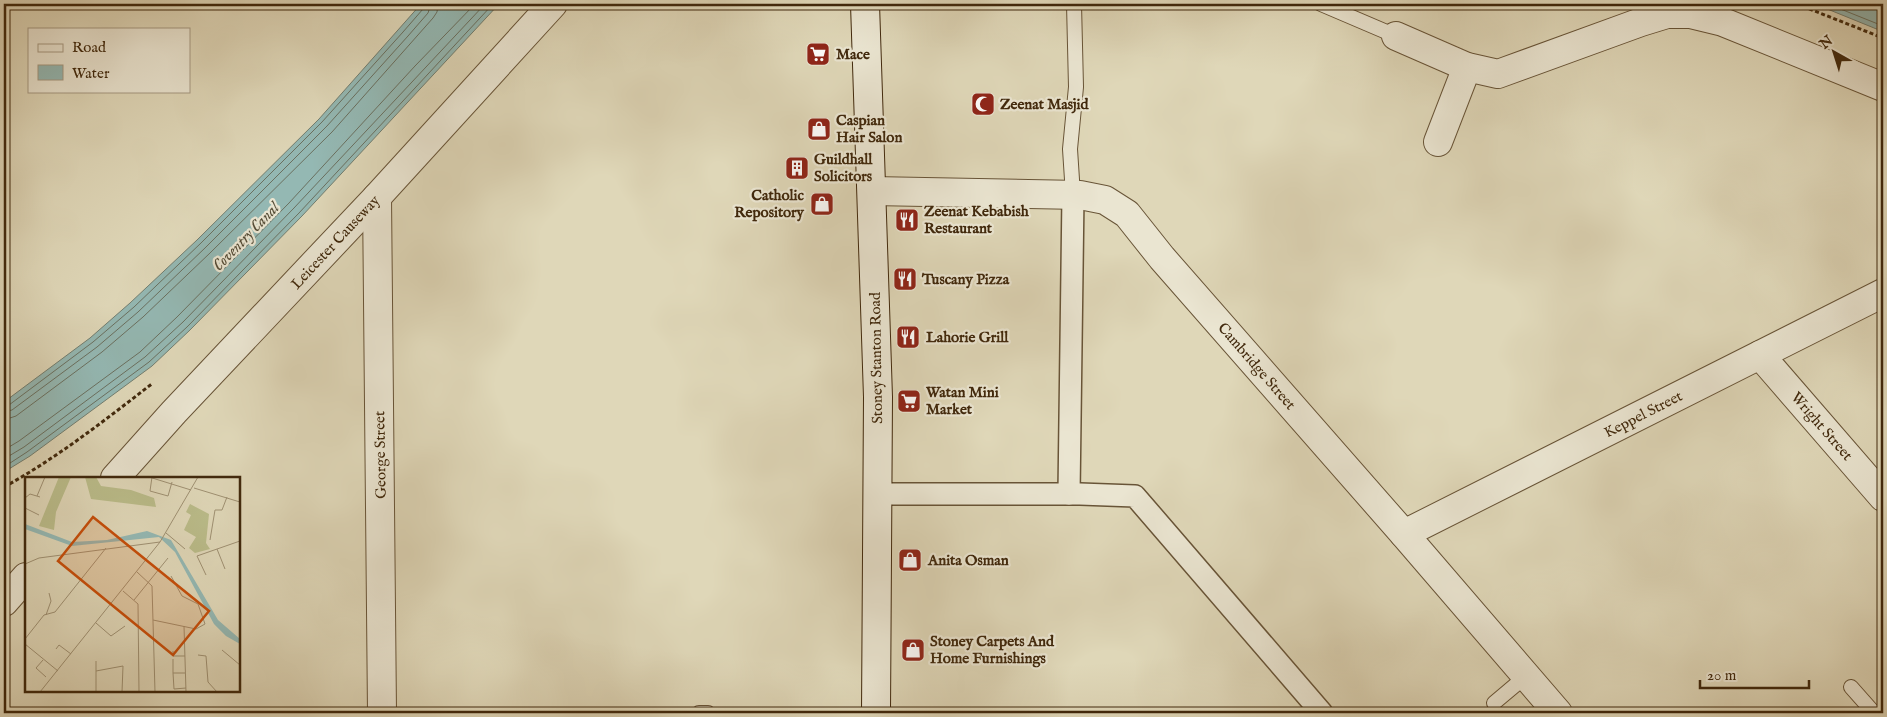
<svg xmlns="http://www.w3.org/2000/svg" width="1887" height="717" viewBox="0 0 1887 717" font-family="'IM FELL English',serif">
<rect width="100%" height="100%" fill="#dfd7b8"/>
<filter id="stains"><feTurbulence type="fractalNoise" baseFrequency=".004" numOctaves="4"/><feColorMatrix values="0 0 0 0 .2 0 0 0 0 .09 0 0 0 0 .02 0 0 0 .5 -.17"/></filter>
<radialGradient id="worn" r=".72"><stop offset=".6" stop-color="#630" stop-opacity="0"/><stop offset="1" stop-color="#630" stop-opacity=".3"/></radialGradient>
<g fill="#94b8b3" stroke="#727e70">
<path d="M 421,4 L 499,4 L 302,216 L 190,330 L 152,366 L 30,456 L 4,472 L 4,402 L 90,338 L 130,303 L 197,240 L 319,119 Z"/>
<path d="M 1815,4 L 1883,4 L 1883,32 L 1879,30 Z"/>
</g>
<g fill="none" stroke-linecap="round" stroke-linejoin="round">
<g stroke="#6a7060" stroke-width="1">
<path d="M 1828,4 L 1883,26"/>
<path d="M 4,406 L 9,405 L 93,342 L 134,307 L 201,243 L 322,122 L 403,32 L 423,9 L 424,4"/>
<path d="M 4,412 L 12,410 L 97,347 L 138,312 L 205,248 L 327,126 L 408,36 L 428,13 L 431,4"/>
<path d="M 4,420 L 16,416 L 102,352 L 143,317 L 210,253 L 332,132 L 433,18 L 437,12 L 438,4"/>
<path d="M 4,450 L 19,441 L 140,352 L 177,317 L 289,203 L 415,66 L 475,4"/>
<path d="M 4,459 L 24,447 L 145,357 L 183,322 L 294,208 L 485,4"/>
<path d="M 4,467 L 27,452 L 149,362 L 187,327 L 299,213 L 493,4"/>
</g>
<g stroke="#685437" stroke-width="16">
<g id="service">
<path d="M 1321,4 L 1396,36"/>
<path d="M 1073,195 L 1070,149 L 1076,87 L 1074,4"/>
<path d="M 1851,687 L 1874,713"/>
<path d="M 1494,703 L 1526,676"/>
<path d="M 699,713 L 708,713"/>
</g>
</g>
<g stroke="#685437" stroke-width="24">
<g id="pedestrian">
<path d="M 878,494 L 1080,494 L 1135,496 L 1322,713"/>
<path d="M 1069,494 L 1073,195"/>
</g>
</g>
<g stroke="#685437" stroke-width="30">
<g id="minor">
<path d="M 1396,36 L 1467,67 L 1498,74 L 1641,22 L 1667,14 L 1690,14 L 1723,22 L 1883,87"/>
<path d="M 1438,142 L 1467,67"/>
<path d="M 872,191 L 1080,195 L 1105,200 L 1127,214 L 1162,258 L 1404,534 L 1558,713"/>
<path d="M 377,197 L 382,713"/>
<path d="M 1760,355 L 1883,497"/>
<path d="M 115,478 L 174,412 L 377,197 L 553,4"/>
<path d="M 1404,534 L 1883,293"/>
<path d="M 4,602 L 26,577"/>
</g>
</g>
<g stroke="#40280c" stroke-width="30">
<path id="secondary" d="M 865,4 L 878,397 L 876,713"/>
</g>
<g stroke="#40280c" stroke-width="3" stroke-dasharray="4 2.5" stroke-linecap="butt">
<path d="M 1797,4 L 1883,38"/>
<path d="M 4,487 C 57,458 105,420 153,383"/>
</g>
<use href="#service" stroke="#eae5d1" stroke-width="14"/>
<use href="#pedestrian" stroke="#eae5d1" stroke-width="21"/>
<use href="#minor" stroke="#eae5d1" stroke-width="28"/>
<use href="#secondary" stroke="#eae5d1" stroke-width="28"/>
</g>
<defs>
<g id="supermarket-square" transform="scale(1.25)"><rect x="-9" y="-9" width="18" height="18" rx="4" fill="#8f2418" stroke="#eae5d1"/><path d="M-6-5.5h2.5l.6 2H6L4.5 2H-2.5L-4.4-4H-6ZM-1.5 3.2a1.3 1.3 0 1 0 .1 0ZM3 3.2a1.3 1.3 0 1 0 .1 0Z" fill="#fff"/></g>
<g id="mosque-square" transform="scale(1.25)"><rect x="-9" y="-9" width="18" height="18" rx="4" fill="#8f2418" stroke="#eae5d1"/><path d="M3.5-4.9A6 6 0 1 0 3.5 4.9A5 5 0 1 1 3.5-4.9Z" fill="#fff"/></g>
<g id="shop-square" transform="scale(1.25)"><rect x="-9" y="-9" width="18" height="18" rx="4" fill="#8f2418" stroke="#eae5d1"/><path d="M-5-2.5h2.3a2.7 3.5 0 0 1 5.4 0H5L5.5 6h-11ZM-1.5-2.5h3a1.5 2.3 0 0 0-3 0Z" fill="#fff"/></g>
<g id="building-square" transform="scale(1.25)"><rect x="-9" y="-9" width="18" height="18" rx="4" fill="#8f2418" stroke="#eae5d1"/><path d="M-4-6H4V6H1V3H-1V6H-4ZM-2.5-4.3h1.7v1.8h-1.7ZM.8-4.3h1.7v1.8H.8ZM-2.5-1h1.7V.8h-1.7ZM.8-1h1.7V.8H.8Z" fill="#fff"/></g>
<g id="restaurant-square" transform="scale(1.25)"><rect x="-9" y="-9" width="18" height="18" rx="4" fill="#8f2418" stroke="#eae5d1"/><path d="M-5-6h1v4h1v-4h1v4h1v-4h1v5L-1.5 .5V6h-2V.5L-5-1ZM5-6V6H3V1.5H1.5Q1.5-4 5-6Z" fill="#fff"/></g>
</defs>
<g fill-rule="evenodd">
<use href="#supermarket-square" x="818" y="54"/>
<use href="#mosque-square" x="983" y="104"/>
<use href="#shop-square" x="819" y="129"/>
<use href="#building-square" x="797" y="168"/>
<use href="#shop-square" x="822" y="204"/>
<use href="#restaurant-square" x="907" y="220"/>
<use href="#restaurant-square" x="905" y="279"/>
<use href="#restaurant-square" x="908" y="337"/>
<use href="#supermarket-square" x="909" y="401"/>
<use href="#shop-square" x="910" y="560"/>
<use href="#shop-square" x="913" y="650"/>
</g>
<g text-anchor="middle" stroke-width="4.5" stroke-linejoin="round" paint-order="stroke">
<g font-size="15" font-weight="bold" fill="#40280c" stroke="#eae5d1" text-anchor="start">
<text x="836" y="59">Mace</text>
<text x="1000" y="109">Zeenat Masjid</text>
<text x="836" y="125">Caspian<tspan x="836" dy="17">Hair Salon</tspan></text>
<text x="814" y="164">Guildhall<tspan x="814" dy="17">Solicitors</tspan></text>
<text x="804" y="200" text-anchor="end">Catholic<tspan x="804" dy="17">Repository</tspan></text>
<text x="924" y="216">Zeenat Kebabish<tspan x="924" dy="17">Restaurant</tspan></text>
<text x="922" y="284">Tuscany Pizza</text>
<text x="926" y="342">Lahorie Grill</text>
<text x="926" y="397">Watan Mini<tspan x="926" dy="17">Market</tspan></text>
<text x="928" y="565">Anita Osman</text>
<text x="930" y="646">Stoney Carpets And<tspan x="930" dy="17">Home Furnishings</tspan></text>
</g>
<g font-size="15" fill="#40280c" stroke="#eae5d1">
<text transform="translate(335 242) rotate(-47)" y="5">Leicester Causeway</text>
<text transform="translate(876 358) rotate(-91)" y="5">Stoney Stanton Road</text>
<text transform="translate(1257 366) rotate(49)" y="5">Cambridge Street</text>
<text transform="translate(1643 414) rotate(-27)" y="5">Keppel Street</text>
<text transform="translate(1822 426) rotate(49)" y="5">Wright Street</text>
<text transform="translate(380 455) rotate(-91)" y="5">George Street</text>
</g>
<g font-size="16" font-style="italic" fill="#554c36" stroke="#eae5d1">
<text transform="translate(245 236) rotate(-46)" y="6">Coventry Canal</text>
</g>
</g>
<g transform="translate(25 477)">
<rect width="215" height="215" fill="#dfd7b8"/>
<path d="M 34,0 L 46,0 L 31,35 L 29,53 L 14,49 ZM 60,0 L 71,0 L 76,9 L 106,13 L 129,21 L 131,30 L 66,22 ZM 165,27 L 184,37 L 181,66 L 185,72 L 170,76 L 164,71 L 171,60 L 159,53 L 166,38 L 161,35 Z" fill="#babc8a"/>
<path d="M 0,47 L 47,65 L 82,63 L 122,54 L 146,63 L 193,143 L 215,162 L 215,167 L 201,159 L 189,147 L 150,75 L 134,60 L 47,69 L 0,52 Z" fill="#94b8b3"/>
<path fill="none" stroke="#9f9173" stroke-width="1" d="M 124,0 L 166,13M 127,0 L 125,14 L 143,19 L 147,5M 169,11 L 215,25M 12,19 L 20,0M 0,21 L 5,17 L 15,20M 0,31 L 14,38M 141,56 L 160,72M 185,63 L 190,33 L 197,33 L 202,20M 192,72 L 200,92M 0,87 L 14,81 L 135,65M 112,95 L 127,109 L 130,215M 181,98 L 172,79 L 215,64M 98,114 L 113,127 L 114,215M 109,123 L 143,81M 21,138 L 26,124 L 24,116M 128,143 L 171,152 L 180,147 L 173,127 L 157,119 L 146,99M 71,146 L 86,159 L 100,149M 159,149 L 161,215M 0,162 L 19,138 L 30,135 L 81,71M 0,167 L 33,194M 31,172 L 34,168 L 46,177M 197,173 L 215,188M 148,174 L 148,179 L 160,179M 173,178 L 181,179 L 183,205 L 192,215M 148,182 L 148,196 L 160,196M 18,183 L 11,191 L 21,200M 71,194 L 98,189 L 97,215M 148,196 L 149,212 L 161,211M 15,215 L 135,65 L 173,0M 71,215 L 71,184"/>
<path fill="#c64f0c" fill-opacity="0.15" stroke="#c64f0c" stroke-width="2.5" d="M 68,40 L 184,134 L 148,178 L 33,84 Z"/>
<rect width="215" height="215" fill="none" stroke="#40280c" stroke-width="2.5"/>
</g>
<rect width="1887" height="717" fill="none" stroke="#dfd7b8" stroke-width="20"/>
<rect x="5" y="5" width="1877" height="707" fill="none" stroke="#40280c" stroke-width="2.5"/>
<rect x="10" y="10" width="1867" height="697" fill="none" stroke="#40280c"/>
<rect x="28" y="28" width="162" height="65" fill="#eae5d1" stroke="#a69982"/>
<rect x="38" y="44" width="25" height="8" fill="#eae5d1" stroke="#a69982"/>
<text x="72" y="52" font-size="15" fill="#40280c">Road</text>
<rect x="38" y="65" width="25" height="15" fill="#94b8b3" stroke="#a69982"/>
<text x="72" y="78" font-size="15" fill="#40280c">Water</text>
<g transform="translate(1834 52) rotate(321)" stroke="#eae5d1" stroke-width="4" paint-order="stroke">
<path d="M0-4L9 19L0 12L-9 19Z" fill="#40280c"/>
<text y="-8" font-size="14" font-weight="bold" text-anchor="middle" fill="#40280c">N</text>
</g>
<path d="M1700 680v8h109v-8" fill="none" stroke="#40280c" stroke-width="2.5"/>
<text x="1707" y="680" font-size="15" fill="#40280c" stroke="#eae5d1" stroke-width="4" paint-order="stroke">20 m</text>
<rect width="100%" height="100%" filter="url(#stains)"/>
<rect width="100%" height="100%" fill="url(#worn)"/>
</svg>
